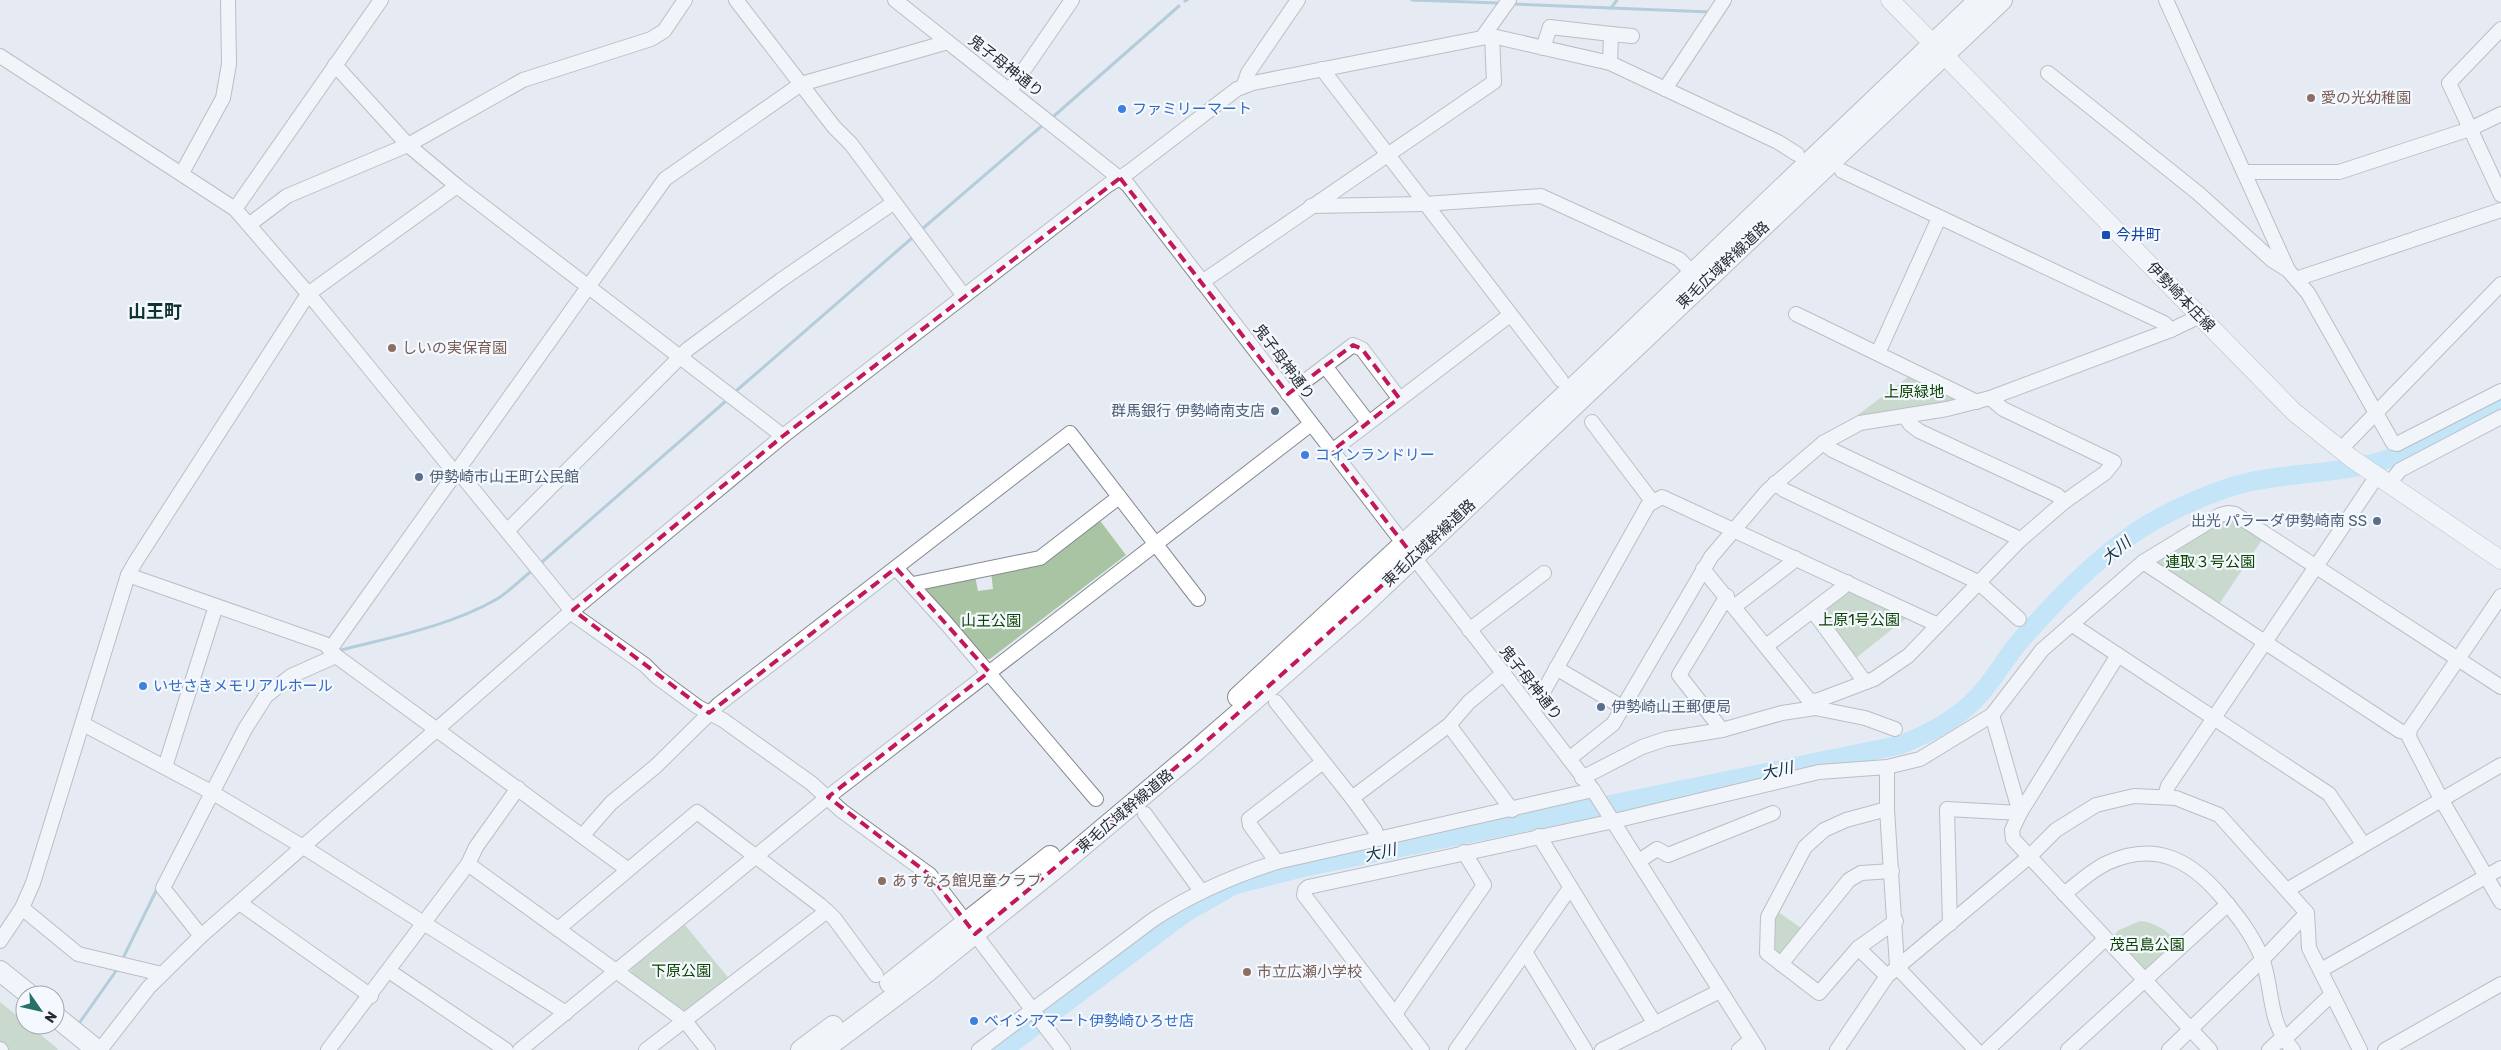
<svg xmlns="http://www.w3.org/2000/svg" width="2501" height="1050" viewBox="0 0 2501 1050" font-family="Rubik,'Noto Sans JP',sans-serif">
<rect width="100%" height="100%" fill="#e6ebf3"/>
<g fill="#a8c4a2">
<path d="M 1912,374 L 1963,399 L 1857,417 L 1859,414 Z"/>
<path d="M 1098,518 L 1126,555 L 990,659 L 983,659 L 924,591 L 926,585 L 975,576 L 978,591 L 993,589 L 991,572 L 1040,562 Z"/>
<path d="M 2227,518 L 2264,537 L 2218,606 L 2154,563 Z"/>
<path d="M 1848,589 L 1910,615 L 1856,658 L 1821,614 L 1823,608 Z"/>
<path d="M 1777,911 L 1804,930 L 1779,956 L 1770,950 Z"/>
<path d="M 2140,921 C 2154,922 2174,932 2176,947 L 2144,973 L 2114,942 L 2113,936 L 2119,930 Z"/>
<path d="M 685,925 L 731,981 L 687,1013 L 683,1013 L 631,976 L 631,969 Z"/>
<path d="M 0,1002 L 25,1022 L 25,1025 L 29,1025 L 58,1049 L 57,1050 L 9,1050 L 0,1041 Z"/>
</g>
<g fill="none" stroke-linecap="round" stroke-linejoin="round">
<g stroke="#79a8bf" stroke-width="3">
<path d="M 1412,0 L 1498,3"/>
<path d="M 1185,1 L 1187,0"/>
<path d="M 1514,4 L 1710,12"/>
<path d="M 1611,8 L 1617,0"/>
<path d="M 1054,116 L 1179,6"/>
<path d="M 921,230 L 1044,124"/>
<path d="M 736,391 L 912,238"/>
<path d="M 542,562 L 727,400"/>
<path d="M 341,650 C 393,637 450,626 497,599 C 510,591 521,579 533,570"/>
<path d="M 268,686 L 280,676"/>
<path d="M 123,958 L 158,887"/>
<path d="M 80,1022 L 116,971"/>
</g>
<path stroke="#9bddfd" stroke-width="19" d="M 1003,1050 L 1185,913 L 1234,885 L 1301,868 L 1900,745 C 1930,733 1960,718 1982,692 C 1996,676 2006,657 2020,641 C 2055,601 2100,554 2145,526 C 2173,509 2217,489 2249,482 C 2295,472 2345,474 2391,458 C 2428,445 2466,419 2501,400"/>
<g stroke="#858991" stroke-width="16">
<g id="minor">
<path d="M 736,0 L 834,127 L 851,144 L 964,296"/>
<path d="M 895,0 L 1128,185 L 1593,790 L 1758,1050"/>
<path d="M 2166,0 L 2288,270"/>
<path d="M 2501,29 L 2449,83 L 2501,195"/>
<path d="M 1611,34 L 1632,36"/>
<path d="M 1484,35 L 1509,0"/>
<path d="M 1543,48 L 1550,27 L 1611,34 L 1610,63"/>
<path d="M 0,56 L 235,209 L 318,305 L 450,467 L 462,476 L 577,617 L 645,665 L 657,677 L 698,707 L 723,720 L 811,783 L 842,811 L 930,875 L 1063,1050"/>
<path d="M 335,65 L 408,145 L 457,186 L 783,436"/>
<path d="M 1322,69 L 1561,380"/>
<path d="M 2048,73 L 2198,193 L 2272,260 L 2288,270 L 2308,293 L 2393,443 L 2397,444 L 2501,391"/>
<path d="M 1244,85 L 1248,73 L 1298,0"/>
<path d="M 1665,89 L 1724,0"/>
<path d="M 1010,90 L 1072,0"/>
<path d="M 1842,171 L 2164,323 L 2171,330"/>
<path d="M 2245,172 L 2339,172 L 2470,129 L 2501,114"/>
<path d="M 182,173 L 223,98 L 229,64 L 228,0"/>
<path d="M 1311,206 L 1424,204 L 1541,196 L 1679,259 L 1692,272"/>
<path d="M 235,209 L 381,0"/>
<path d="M 250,224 L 287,196 L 408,145 L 523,80 L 651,39 L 664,31 L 685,0"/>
<path d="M 2296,279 L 2501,210"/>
<path d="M 1202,282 L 1494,82 L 1492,36"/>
<path d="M 1796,314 L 1977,402"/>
<path d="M 1878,353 L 1939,218"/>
<path d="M 1325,366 L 1368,422"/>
<path d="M 1288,394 L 1353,345 L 1362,349 L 1399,398"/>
<path d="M 1905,416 L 1910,424 L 1919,431 L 2057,495 L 2064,502"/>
<path d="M 1592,422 L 1652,501"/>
<path d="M 1823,443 L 1832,450 L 2014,536 L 2019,541"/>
<path d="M 2340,450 L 2501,284"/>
<path d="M 1332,451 L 1510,315"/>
<path d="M 1775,483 L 1784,490 L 1978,582 L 2019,619"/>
<path d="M 2389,484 L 2400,470 L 2501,417"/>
<path d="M 507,531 L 688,349 L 781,280 L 893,203"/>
<path d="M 2143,562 L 2400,731 L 2409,733"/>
<path d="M 896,568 L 946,623 L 1096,799"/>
<path d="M 1703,569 L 1809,700 L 1816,701 L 1874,679 L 1908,656 L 2019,541 L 2064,502 L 2105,473 L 2114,462 L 2003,409 L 1990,398"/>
<path d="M 128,575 L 325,644 L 336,656 L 627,869"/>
<path d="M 913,584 L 1040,558 L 1119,497"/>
<path d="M 2501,596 L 2410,729 L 2409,737 L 2441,799 L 2501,902"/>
<path d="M 1735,606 L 1790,564 L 1795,558"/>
<path d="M 1813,611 L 1865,682"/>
<path d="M 2071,624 L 2329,794 L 2363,844"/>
<path d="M 1469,630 L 1544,573"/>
<path d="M 1766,646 L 1842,588 L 1847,582"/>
<path d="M 331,648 L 665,179 L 801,84 L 948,42"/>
<path d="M 2118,655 L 2020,813 L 2012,830 L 2013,839 L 2210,1050"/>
<path d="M 1556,668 L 1622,707"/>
<path d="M 1276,702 L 1352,798 L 1375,830 L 1377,839"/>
<path d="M 1815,708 L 1865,718 L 1895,729"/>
<path d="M 1533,710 L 1648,505 L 1662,497 L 1938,625"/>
<path d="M 83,724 L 213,793 L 305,848 L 566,1013"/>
<path d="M 1449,725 L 1512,810"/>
<path d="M 1722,730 L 1679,675 L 1727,596"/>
<path d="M 1569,759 L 1613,724 L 1711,557 L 1768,490 L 1823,443 L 1860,423 L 1947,409 L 1990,398 L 2171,330 L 2200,316"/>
<path d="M 165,767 L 216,606"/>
<path d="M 1887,767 L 1887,809 L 1897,967 L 1976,1050"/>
<path d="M 1582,778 L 1642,747 L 1666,739 L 1722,730 L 1782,713 L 1815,708 L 1816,701"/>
<path d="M 2165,796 L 2168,786 L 2377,476"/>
<path d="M 1352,798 L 1449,725 L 1469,702 L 1504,673"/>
<path d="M 1887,809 L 1846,820 L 1824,830 L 1805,847 L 1768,917 L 1767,953 L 1819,993 L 1858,948 L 1896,921"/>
<path d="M 1145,814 L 1201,891"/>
<path d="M 583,835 L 611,803 L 656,766 L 719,704 L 1070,433 L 1198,599"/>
<path d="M 1539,836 L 1655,1024"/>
<path d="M 1639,861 L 1657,849 L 1668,855 L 1773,813"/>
<path d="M 1277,862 L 1250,825 L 1249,819 L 1323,762"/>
<path d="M 468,864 L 685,1021 L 708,1050"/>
<path d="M 2287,890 L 2501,765"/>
<path d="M 2064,894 C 2077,884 2092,870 2107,863 C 2154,841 2189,859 2220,895 C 2237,915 2252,934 2262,958 C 2274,992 2267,1021 2293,1050"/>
<path d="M 241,904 L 371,996"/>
<path d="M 22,908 L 78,954 L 162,974"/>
<path d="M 1950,924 L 1947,809 L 2020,813 L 1992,715"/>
<path d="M 558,929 L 697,812 L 820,905 L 834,918 L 876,975"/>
<path d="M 201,936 L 163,888 L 245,729 L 266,696 L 291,676 L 336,656"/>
<path d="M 0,941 L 22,908 L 33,883 L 128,575 L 136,561 L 308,294 L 457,186"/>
<path d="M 1858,948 L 1887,976"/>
<path d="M 1525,952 L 1585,1050"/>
<path d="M 1781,964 L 1849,880 L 1861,873 L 1892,871"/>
<path d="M 2321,970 L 2501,868"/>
<path d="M 389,971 L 506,1050"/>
<path d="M 1395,1014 L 1484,885 L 1464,852"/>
<path d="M 0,1049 L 1,1050"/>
<path d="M 100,1050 L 149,987 L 201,936 L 573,610 L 783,436 L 1108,185 L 1129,172 L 1237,89 L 1253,83 L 1492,36 L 1610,63 L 1778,142 L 1797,154"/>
<path d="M 328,1050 L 468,864 L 476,847 L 518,788"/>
<path d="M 520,1050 L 828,797 L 1311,424"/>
<path d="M 646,1050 L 827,911"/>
<path d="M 979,1050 L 1154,919 C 1192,894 1233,876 1277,862 L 1593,790"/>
<path d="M 1422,1050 L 1304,895 L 1305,890 L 1308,887 L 1614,821 L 1819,772 L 1887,767 L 1920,759 L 1992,715 L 2042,650 L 2143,562 L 2220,515 L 2228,513 L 2235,514 L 2501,687"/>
<path d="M 1456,1050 L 1570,888"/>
<path d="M 1602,1050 L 1720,991"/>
<path d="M 1739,1050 L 1751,1040"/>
<path d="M 1837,1050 L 1887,976 L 2030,856 L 2056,830 L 2096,805 L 2134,796 L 2176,798 L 2219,815 L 2307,913 L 2309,948 L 2360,1050"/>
<path d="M 1987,1050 L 2104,940"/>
<path d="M 2068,1050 L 2228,904"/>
<path d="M 2169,1050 L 2262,960 L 2307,913"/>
<path d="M 2269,1050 L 2282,1038 L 2289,1035 L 2332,994"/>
<path d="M 2385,1050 L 2501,984"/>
</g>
</g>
<g stroke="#858991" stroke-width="19">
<path id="major" d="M 1890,0 L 2294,412 L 2351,458 L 2501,560"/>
</g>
<g stroke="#858991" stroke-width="22">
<g id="highway">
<path d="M 1238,697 L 1575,386 L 1979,0"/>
<path d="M 0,971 L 30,995"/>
<path d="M 890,983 L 1050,856"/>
<path d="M 55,1016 L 97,1050"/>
<path d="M 801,1050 L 833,1026"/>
<path d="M 823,1050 L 922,976 L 1061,864 L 1192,754 L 1359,609 L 2002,0"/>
</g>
</g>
<use href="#minor" stroke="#fff" stroke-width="14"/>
<use href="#major" stroke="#fff" stroke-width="18"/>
<use href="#highway" stroke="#fff" stroke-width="20"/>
</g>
<path d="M0 0H2501V1050H0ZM 1120,178 L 1288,394 L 1353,345 L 1362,349 L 1399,398 L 1332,451 L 1414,557 L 1192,754 L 975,934 L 930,875 L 828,797 L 989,672 L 896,568 L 709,713 L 573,610 L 783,436 Z" fill="#e6ebf3" fill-opacity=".55" fill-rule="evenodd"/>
<path fill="none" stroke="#c2185b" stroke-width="4" stroke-dasharray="10 6" stroke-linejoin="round" d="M 1120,178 L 1288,394 L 1353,345 L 1362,349 L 1399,398 L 1332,451 L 1414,557 L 1192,754 L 975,934 L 930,875 L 828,797 L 989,672 L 896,568 L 709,713 L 573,610 L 783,436 Z"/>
<g fill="#8d6e63" stroke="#f4f8ff" stroke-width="2">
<circle cx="2311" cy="98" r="5"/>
<circle cx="392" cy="348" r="5"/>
<circle cx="882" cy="881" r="5"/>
<circle cx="1247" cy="972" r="5"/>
</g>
<g fill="#3f7fe0" stroke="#f4f8ff" stroke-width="2">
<circle cx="1122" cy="109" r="5"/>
<circle cx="1305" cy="455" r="5"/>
<circle cx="143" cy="686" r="5"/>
<circle cx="974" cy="1021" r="5"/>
</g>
<rect fill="#1a4fb4" stroke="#f4f8ff" stroke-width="2" x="2101" y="230" width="10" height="10" rx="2.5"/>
<g fill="#5c6f8a" stroke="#f4f8ff" stroke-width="2">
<circle cx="1275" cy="411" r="5"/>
<circle cx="419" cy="477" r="5"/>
<circle cx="2377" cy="521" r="5"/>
<circle cx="1601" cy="707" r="5"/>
</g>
<g text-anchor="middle" stroke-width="4.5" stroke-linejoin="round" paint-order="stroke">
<g font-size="15" fill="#2a2b2e" stroke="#f4f8ff">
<text transform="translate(1006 66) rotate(38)" y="5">鬼子母神通り</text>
<text transform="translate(1723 265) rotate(-43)" y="5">東毛広域幹線道路</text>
<text transform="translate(2181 297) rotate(46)" y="5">伊勢崎本庄線</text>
<text transform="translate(1284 362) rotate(53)" y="5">鬼子母神通り</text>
<text transform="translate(1429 543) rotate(-43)" y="5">東毛広域幹線道路</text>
<text transform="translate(1531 683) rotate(52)" y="5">鬼子母神通り</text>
<text transform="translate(1125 811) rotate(-40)" y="5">東毛広域幹線道路</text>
</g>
<g font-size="15" fill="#785e54" stroke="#f4f8ff" text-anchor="start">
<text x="2321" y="103">愛の光幼稚園</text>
<text x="402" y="353">しいの実保育園</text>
<text x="892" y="886">あすなろ館児童クラブ</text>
<text x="1257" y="977">市立広瀬小学校</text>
</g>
<g font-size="15" fill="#366cbe" stroke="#f4f8ff" text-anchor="start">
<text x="1132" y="114">ファミリーマート</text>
<text x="1315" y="460">コインランドリー</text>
<text x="153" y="691">いせさきメモリアルホール</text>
<text x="984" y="1026">ベイシアマート伊勢崎ひろせ店</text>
</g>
<g font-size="15" fill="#164399" stroke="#f4f8ff" text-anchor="start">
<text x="2116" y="240">今井町</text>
</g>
<g font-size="15" fill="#0c4400" stroke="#f4f8ff">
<text x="1914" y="397">上原緑地</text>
<text x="2210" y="567">連取３号公園</text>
<text x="1859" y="625">上原1号公園</text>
<text x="991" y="626">山王公園</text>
<text x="2147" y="950">茂呂島公園</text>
<text x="681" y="976">下原公園</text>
</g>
<g font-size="15" fill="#4e5e75" stroke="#f4f8ff" text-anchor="end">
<text x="1265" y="416">群馬銀行 伊勢崎南支店</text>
<text x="429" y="482" text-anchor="start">伊勢崎市山王町公民館</text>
<text x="2367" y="526">出光 パラーダ伊勢崎南 SS</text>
<text x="1611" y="712" text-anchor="start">伊勢崎山王郵便局</text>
</g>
<g font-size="16" font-style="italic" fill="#12313e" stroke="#f4f8ff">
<text transform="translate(2116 550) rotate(-40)" y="6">大川</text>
<text transform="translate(1777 770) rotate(-12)" y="6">大川</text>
<text transform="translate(1380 852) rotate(-12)" y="6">大川</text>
</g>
<g font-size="18" font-weight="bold" fill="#123430" stroke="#f4f8ff">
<text x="155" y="318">山王町</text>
</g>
</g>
<g transform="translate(40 1010) rotate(124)"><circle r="24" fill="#f4f8ff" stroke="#a3a6ab"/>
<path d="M0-4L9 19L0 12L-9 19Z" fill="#287068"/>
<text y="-8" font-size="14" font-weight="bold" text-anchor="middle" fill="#2a2b2e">N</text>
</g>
</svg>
